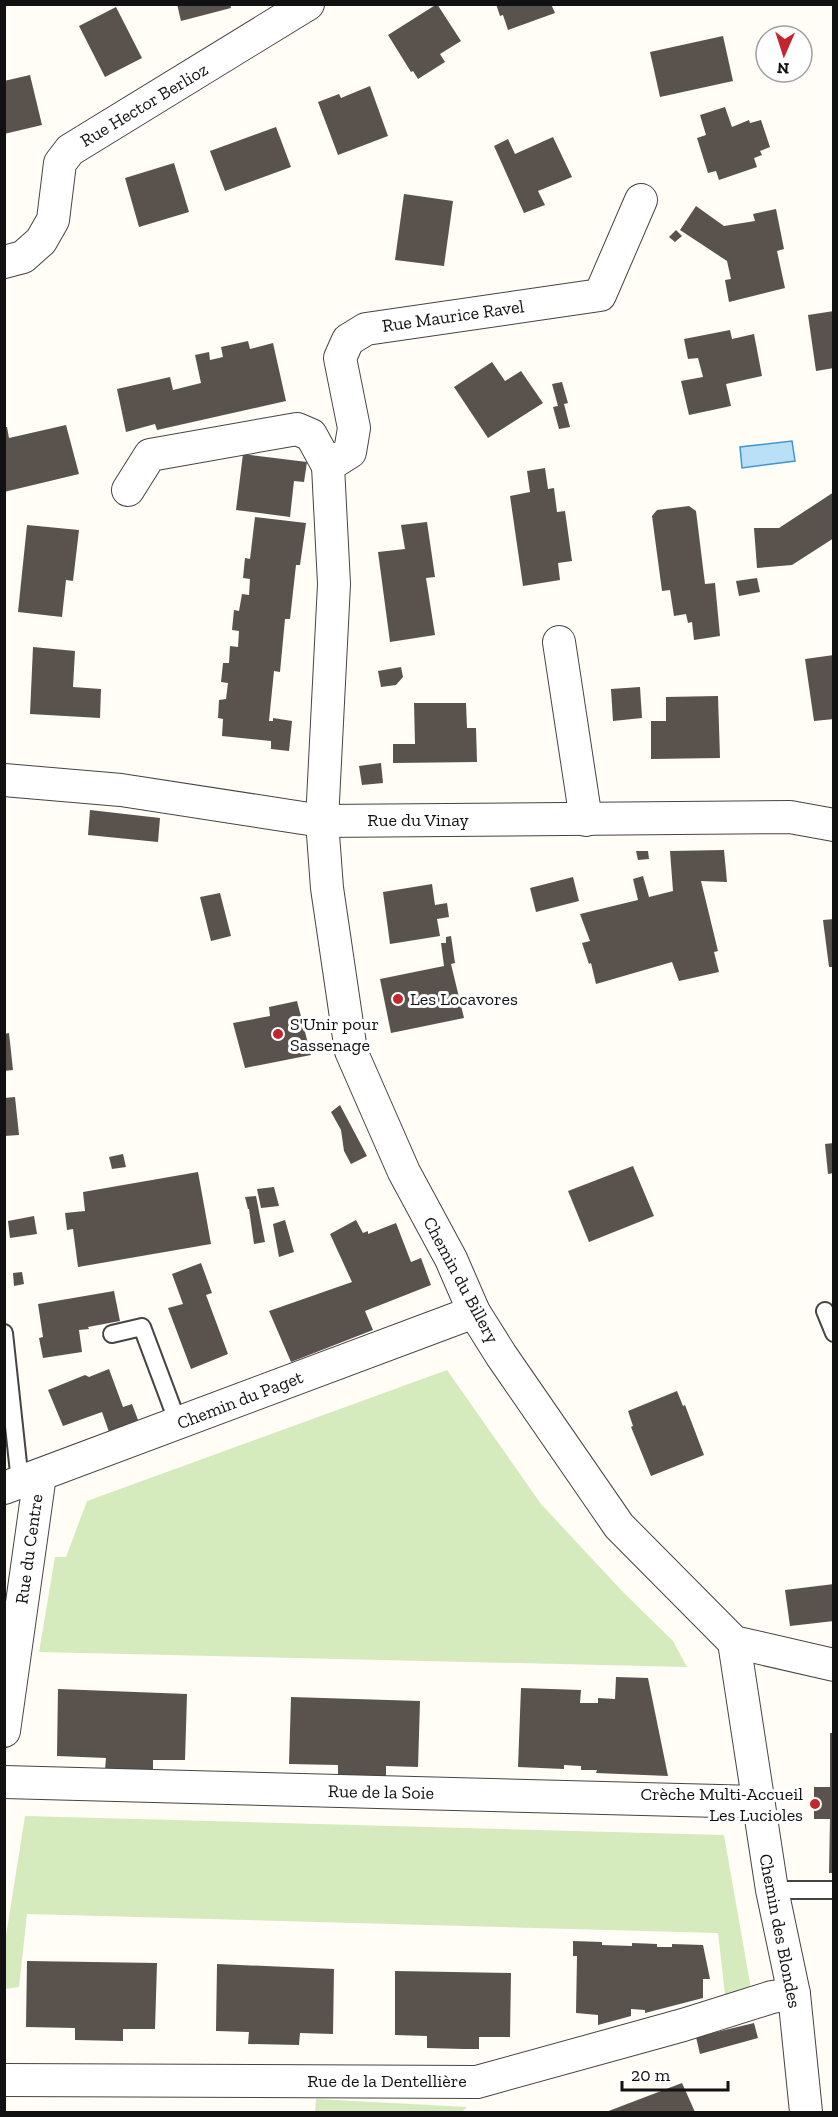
<svg xmlns="http://www.w3.org/2000/svg" width="838" height="2117" viewBox="0 0 838 2117" font-family="'Zilla Slab',serif">
<rect width="100%" height="100%" fill="#fffdf5"/>
<g fill="#d5ebbd">
<path d="M 447,1370 L 541,1504 L 623,1592 L 673,1641 L 687,1667 L 39,1652 L 55,1557 L 66,1557 L 87,1501 Z"/>
<path d="M 25,1816 L 724,1835 L 751,1989 L 725,1995 L 718,1933 L 27,1914 L 19,1987 L 5,1989 L 5,1942 Z"/>
<path d="M 316,2099 L 467,2107 L 462,2112 L 315,2112 Z"/>
</g>
<path fill="#b9e0f7" stroke="#3f96cf" stroke-width="1.5" d="M 792,441 L 795,461 L 742,468 L 740,447 Z"/>
<g fill="#5a524d">
<path d="M 177,4 L 230,4 L 231,8 L 181,21 Z"/>
<path d="M 437,4 L 461,41 L 440,54 L 445,62 L 418,79 L 413,71 L 411,72 L 388,35 Z"/>
<path d="M 496,4 L 551,4 L 555,13 L 508,30 L 503,15 L 500,16 Z"/>
<path d="M 116,7 L 142,58 L 105,77 L 79,26 Z"/>
<path d="M 723,36 L 733,81 L 660,97 L 650,52 Z"/>
<path d="M 30,75 L 42,125 L 4,134 L 4,81 Z"/>
<path d="M 370,86 L 388,136 L 338,155 L 318,102 L 339,94 L 341,98 Z"/>
<path d="M 725,107 L 732,127 L 749,120 L 750,123 L 761,120 L 770,147 L 760,151 L 762,155 L 754,158 L 757,167 L 719,180 L 716,171 L 708,173 L 697,138 L 706,135 L 700,115 Z"/>
<path d="M 276,127 L 291,167 L 225,191 L 210,151 Z"/>
<path d="M 553,137 L 572,177 L 538,191 L 545,205 L 524,213 L 494,146 L 508,139 L 515,154 Z"/>
<path d="M 174,163 L 189,212 L 139,227 L 125,178 Z"/>
<path d="M 404,194 L 453,201 L 444,266 L 395,260 Z"/>
<path d="M 696,206 L 724,226 L 755,221 L 753,214 L 776,209 L 784,249 L 777,251 L 785,288 L 729,302 L 725,280 L 731,279 L 727,261 L 680,230 Z"/>
<path d="M 676,230 L 682,236 L 675,242 L 669,237 Z"/>
<path d="M 834,311 L 834,368 L 816,371 L 808,315 Z"/>
<path d="M 730,330 L 732,339 L 754,334 L 762,376 L 726,384 L 731,406 L 689,415 L 681,381 L 703,377 L 698,358 L 688,359 L 684,339 Z"/>
<path d="M 248,341 L 250,349 L 273,343 L 286,401 L 157,430 L 155,424 L 126,432 L 117,389 L 170,377 L 173,390 L 201,383 L 195,355 L 209,352 L 210,360 L 223,357 L 221,347 Z"/>
<path d="M 492,362 L 505,381 L 521,371 L 543,403 L 488,438 L 454,387 Z"/>
<path d="M 562,382 L 568,403 L 564,404 L 570,427 L 559,429 L 553,407 L 558,406 L 552,384 Z"/>
<path d="M 66,425 L 79,474 L 4,492 L 4,427 L 7,427 L 9,438 Z"/>
<path d="M 243,454 L 307,462 L 304,482 L 294,481 L 290,517 L 236,510 Z"/>
<path d="M 545,468 L 548,489 L 554,488 L 557,512 L 565,511 L 572,561 L 558,563 L 560,580 L 523,586 L 510,496 L 530,492 L 527,471 Z"/>
<path d="M 834,492 L 834,538 L 792,565 L 757,568 L 754,528 L 779,528 Z"/>
<path d="M 689,506 L 696,511 L 705,584 L 715,583 L 720,636 L 694,640 L 692,622 L 688,623 L 686,614 L 674,616 L 670,590 L 662,591 L 652,516 L 657,510 Z"/>
<path d="M 255,517 L 306,523 L 300,565 L 296,565 L 290,619 L 285,619 L 280,672 L 274,671 L 269,721 L 273,721 L 273,718 L 292,721 L 289,751 L 271,749 L 271,741 L 222,736 L 223,719 L 218,718 L 219,700 L 226,699 L 228,683 L 221,682 L 223,663 L 229,663 L 230,646 L 238,647 L 239,631 L 232,630 L 234,610 L 239,611 L 242,594 L 249,595 L 250,579 L 243,578 L 245,558 L 250,559 Z"/>
<path d="M 427,522 L 435,577 L 426,578 L 435,635 L 390,642 L 378,552 L 405,549 L 401,525 Z"/>
<path d="M 27,525 L 79,530 L 73,581 L 66,580 L 62,617 L 18,612 Z"/>
<path d="M 757,578 L 760,592 L 739,596 L 736,581 Z"/>
<path d="M 33,647 L 75,651 L 73,687 L 101,689 L 100,718 L 30,714 Z"/>
<path d="M 834,655 L 834,719 L 814,721 L 805,659 Z"/>
<path d="M 401,667 L 403,677 L 396,685 L 381,687 L 378,671 Z"/>
<path d="M 640,687 L 642,718 L 613,721 L 611,689 Z"/>
<path d="M 718,696 L 720,758 L 651,759 L 651,721 L 666,721 L 666,697 Z"/>
<path d="M 414,703 L 466,703 L 467,728 L 476,728 L 477,762 L 393,763 L 393,744 L 415,744 Z"/>
<path d="M 381,763 L 383,783 L 362,785 L 359,766 Z"/>
<path d="M 90,810 L 160,818 L 158,842 L 88,835 Z"/>
<path d="M 724,850 L 727,882 L 701,881 L 718,951 L 714,952 L 719,972 L 679,981 L 672,962 L 596,984 L 591,963 L 589,964 L 582,943 L 590,941 L 580,914 L 638,900 L 633,879 L 643,876 L 649,897 L 673,891 L 670,851 Z"/>
<path d="M 636,851 L 648,851 L 649,859 L 638,860 Z"/>
<path d="M 573,877 L 579,901 L 536,912 L 530,888 Z"/>
<path d="M 432,884 L 435,905 L 447,903 L 449,917 L 437,919 L 440,936 L 390,944 L 383,892 Z"/>
<path d="M 220,893 L 231,936 L 211,941 L 200,897 Z"/>
<path d="M 834,919 L 834,967 L 829,967 L 823,920 Z"/>
<path d="M 451,936 L 455,963 L 451,964 L 464,1018 L 391,1033 L 380,979 L 444,966 L 441,943 L 446,943 L 446,937 Z"/>
<path d="M 297,1001 L 311,1055 L 245,1068 L 233,1023 L 270,1016 L 269,1007 Z"/>
<path d="M 9,1033 L 13,1070 L 4,1071 L 4,1034 Z"/>
<path d="M 15,1097 L 19,1135 L 4,1136 L 4,1098 Z"/>
<path d="M 340,1105 L 367,1156 L 351,1164 L 344,1151 L 341,1130 L 331,1112 Z"/>
<path d="M 834,1143 L 834,1173 L 828,1174 L 825,1144 Z"/>
<path d="M 123,1154 L 126,1167 L 112,1169 L 109,1157 Z"/>
<path d="M 633,1166 L 654,1216 L 589,1242 L 568,1191 Z"/>
<path d="M 198,1172 L 211,1244 L 78,1267 L 73,1229 L 67,1230 L 65,1213 L 85,1211 L 83,1192 Z"/>
<path d="M 274,1187 L 279,1206 L 261,1208 L 257,1189 Z"/>
<path d="M 256,1196 L 265,1242 L 254,1244 L 249,1209 L 248,1209 L 245,1197 Z"/>
<path d="M 34,1216 L 37,1234 L 10,1238 L 8,1221 Z"/>
<path d="M 285,1220 L 294,1252 L 279,1257 L 273,1224 Z"/>
<path d="M 356,1220 L 363,1233 L 368,1231 L 368,1234 L 396,1223 L 411,1262 L 421,1258 L 431,1285 L 365,1311 L 373,1330 L 291,1362 L 269,1311 L 352,1282 L 330,1234 Z"/>
<path d="M 201,1263 L 212,1293 L 206,1295 L 228,1354 L 191,1369 L 168,1308 L 183,1304 L 172,1274 Z"/>
<path d="M 22,1272 L 24,1284 L 14,1286 L 13,1273 Z"/>
<path d="M 114,1291 L 120,1321 L 88,1327 L 89,1329 L 79,1330 L 82,1352 L 43,1358 L 39,1338 L 43,1337 L 38,1304 Z"/>
<path d="M 109,1369 L 123,1407 L 132,1404 L 138,1420 L 109,1432 L 102,1412 L 63,1426 L 48,1390 L 85,1375 L 89,1377 Z"/>
<path d="M 677,1391 L 683,1406 L 685,1405 L 704,1455 L 651,1476 L 631,1427 L 633,1426 L 628,1411 Z"/>
<path d="M 834,1584 L 834,1621 L 790,1626 L 785,1590 Z"/>
<path d="M 616,1677 L 648,1678 L 668,1776 L 596,1773 L 597,1770 L 581,1770 L 581,1766 L 564,1765 L 564,1769 L 518,1767 L 521,1688 L 581,1690 L 580,1703 L 598,1703 L 598,1698 L 615,1699 Z"/>
<path d="M 58,1689 L 187,1694 L 185,1760 L 153,1760 L 153,1771 L 105,1770 L 106,1758 L 57,1756 Z"/>
<path d="M 291,1697 L 420,1701 L 418,1767 L 386,1766 L 386,1778 L 338,1777 L 338,1765 L 289,1764 Z"/>
<path d="M 830,1733 L 834,1733 L 834,1873 L 829,1873 L 830,1819 L 814,1819 L 814,1787 L 830,1787 Z"/>
<path d="M 573,1941 L 602,1942 L 602,1945 L 632,1946 L 632,1943 L 657,1944 L 657,1947 L 672,1947 L 672,1944 L 703,1945 L 710,1979 L 703,1979 L 703,1998 L 645,2013 L 645,2010 L 631,2009 L 631,2016 L 598,2025 L 598,2015 L 576,2013 L 577,1956 L 573,1956 Z"/>
<path d="M 27,1961 L 157,1963 L 155,2029 L 123,2029 L 123,2041 L 75,2040 L 75,2028 L 26,2027 Z"/>
<path d="M 217,1964 L 334,1969 L 333,2034 L 300,2033 L 299,2045 L 248,2044 L 249,2032 L 216,2031 Z"/>
<path d="M 395,1971 L 511,1973 L 510,2037 L 479,2037 L 479,2049 L 465,2049 L 427,2048 L 427,2036 L 395,2035 Z"/>
<path d="M 754,2023 L 758,2038 L 700,2054 L 696,2037 Z"/>
<path d="M 682,2083 L 695,2112 L 606,2112 Z"/>
</g>
<g fill="none" stroke-linecap="round" stroke-linejoin="round">
<g stroke="#444" stroke-width="20">
<g id="lane">
<path d="M 825,1311 L 834,1333"/>
<path d="M 4,1333 L 20,1482"/>
<path d="M 112,1334 L 142,1327 L 178,1423"/>
<path d="M 772,1890 L 834,1890"/>
</g>
</g>
<g stroke="#444" stroke-width="34">
<g id="street">
<path d="M 641,200 L 600,295 L 366,329 L 348,340 L 340,358 L 354,428 L 350,452 L 328,466 L 334,584 L 322,821 L 327,888 L 351,1051 L 404,1172 L 451,1259 L 474,1312 L 501,1355 L 619,1526 L 734,1642 L 834,1665"/>
<path d="M 4,262 L 23,257 L 41,241 L 53,220 L 60,163 L 70,150 L 308,4"/>
<path d="M 128,490 L 150,455 L 297,429 L 311,435 L 328,466"/>
<path d="M 559,642 L 586,820"/>
<path d="M 4,780 L 121,790 L 322,821 L 790,817 L 834,825"/>
<path d="M 4,1488 L 474,1312"/>
<path d="M 734,1642 L 772,1890 L 794,1994 L 806,2112"/>
<path d="M 4,1731 L 40,1475"/>
<path d="M 4,1782 L 757,1802"/>
<path d="M 4,2080 L 477,2082 L 683,2025 L 772,1997 L 794,1994"/>
</g>
</g>
<use href="#lane" stroke="#fff" stroke-width="16"/>
<use href="#street" stroke="#fff" stroke-width="32"/>
</g>
<g fill="#c4262e" stroke="#fff" stroke-width="2">
<circle cx="398" cy="999" r="6"/>
<circle cx="278" cy="1034" r="6"/>
<circle cx="815" cy="1804" r="6"/>
</g>
<g text-anchor="middle" stroke-width="6" stroke-linejoin="round" paint-order="stroke">
<g font-size="18" fill="#111" stroke="#fff">
<text transform="translate(144 105) rotate(-31)" y="6">Rue Hector Berlioz</text>
<text transform="translate(453 316) rotate(-8)" y="6">Rue Maurice Ravel</text>
<text x="418" y="826">Rue du Vinay</text>
<text transform="translate(461 1280) rotate(62)" y="6">Chemin du Billery</text>
<text transform="translate(240 1400) rotate(-21)" y="6">Chemin du Paget</text>
<text transform="translate(29 1549) rotate(-82)" y="6">Rue du Centre</text>
<text transform="translate(381 1792) rotate(1)" y="6">Rue de la Soie</text>
<text transform="translate(780 1931) rotate(79)" y="6">Chemin des Blondes</text>
<text x="387" y="2087">Rue de la Dentellière</text>
</g>
<g font-size="18" fill="#111" stroke="#fff" text-anchor="start">
<text x="410" y="1005">Les Locavores</text>
<text x="290" y="1030">S'Unir pour<tspan x="290" dy="21">Sassenage</tspan></text>
<text x="803" y="1800" text-anchor="end">Crèche Multi-Accueil<tspan x="803" dy="21">Les Lucioles</tspan></text>
</g>
</g>
<rect width="838" height="2117" fill="none" stroke="#111111" stroke-width="12"/>
<g transform="translate(784 54) rotate(183)"><circle r="28" fill="#ffffff" stroke="#a0a0a0" stroke-width="1.5"/>
<path d="M0-4.5L10 22L0 15L-10 22Z" fill="#c4262e"/>
<text y="-9" font-size="16" font-weight="bold" text-anchor="middle" fill="#111111">N</text>
</g>
<path d="M622 2081v9h106v-9" fill="none" stroke="#111111" stroke-width="3"/>
<text x="631" y="2081" font-size="18" fill="#111111" stroke="#ffffff" stroke-width="4.5" paint-order="stroke">20 m</text>
</svg>
